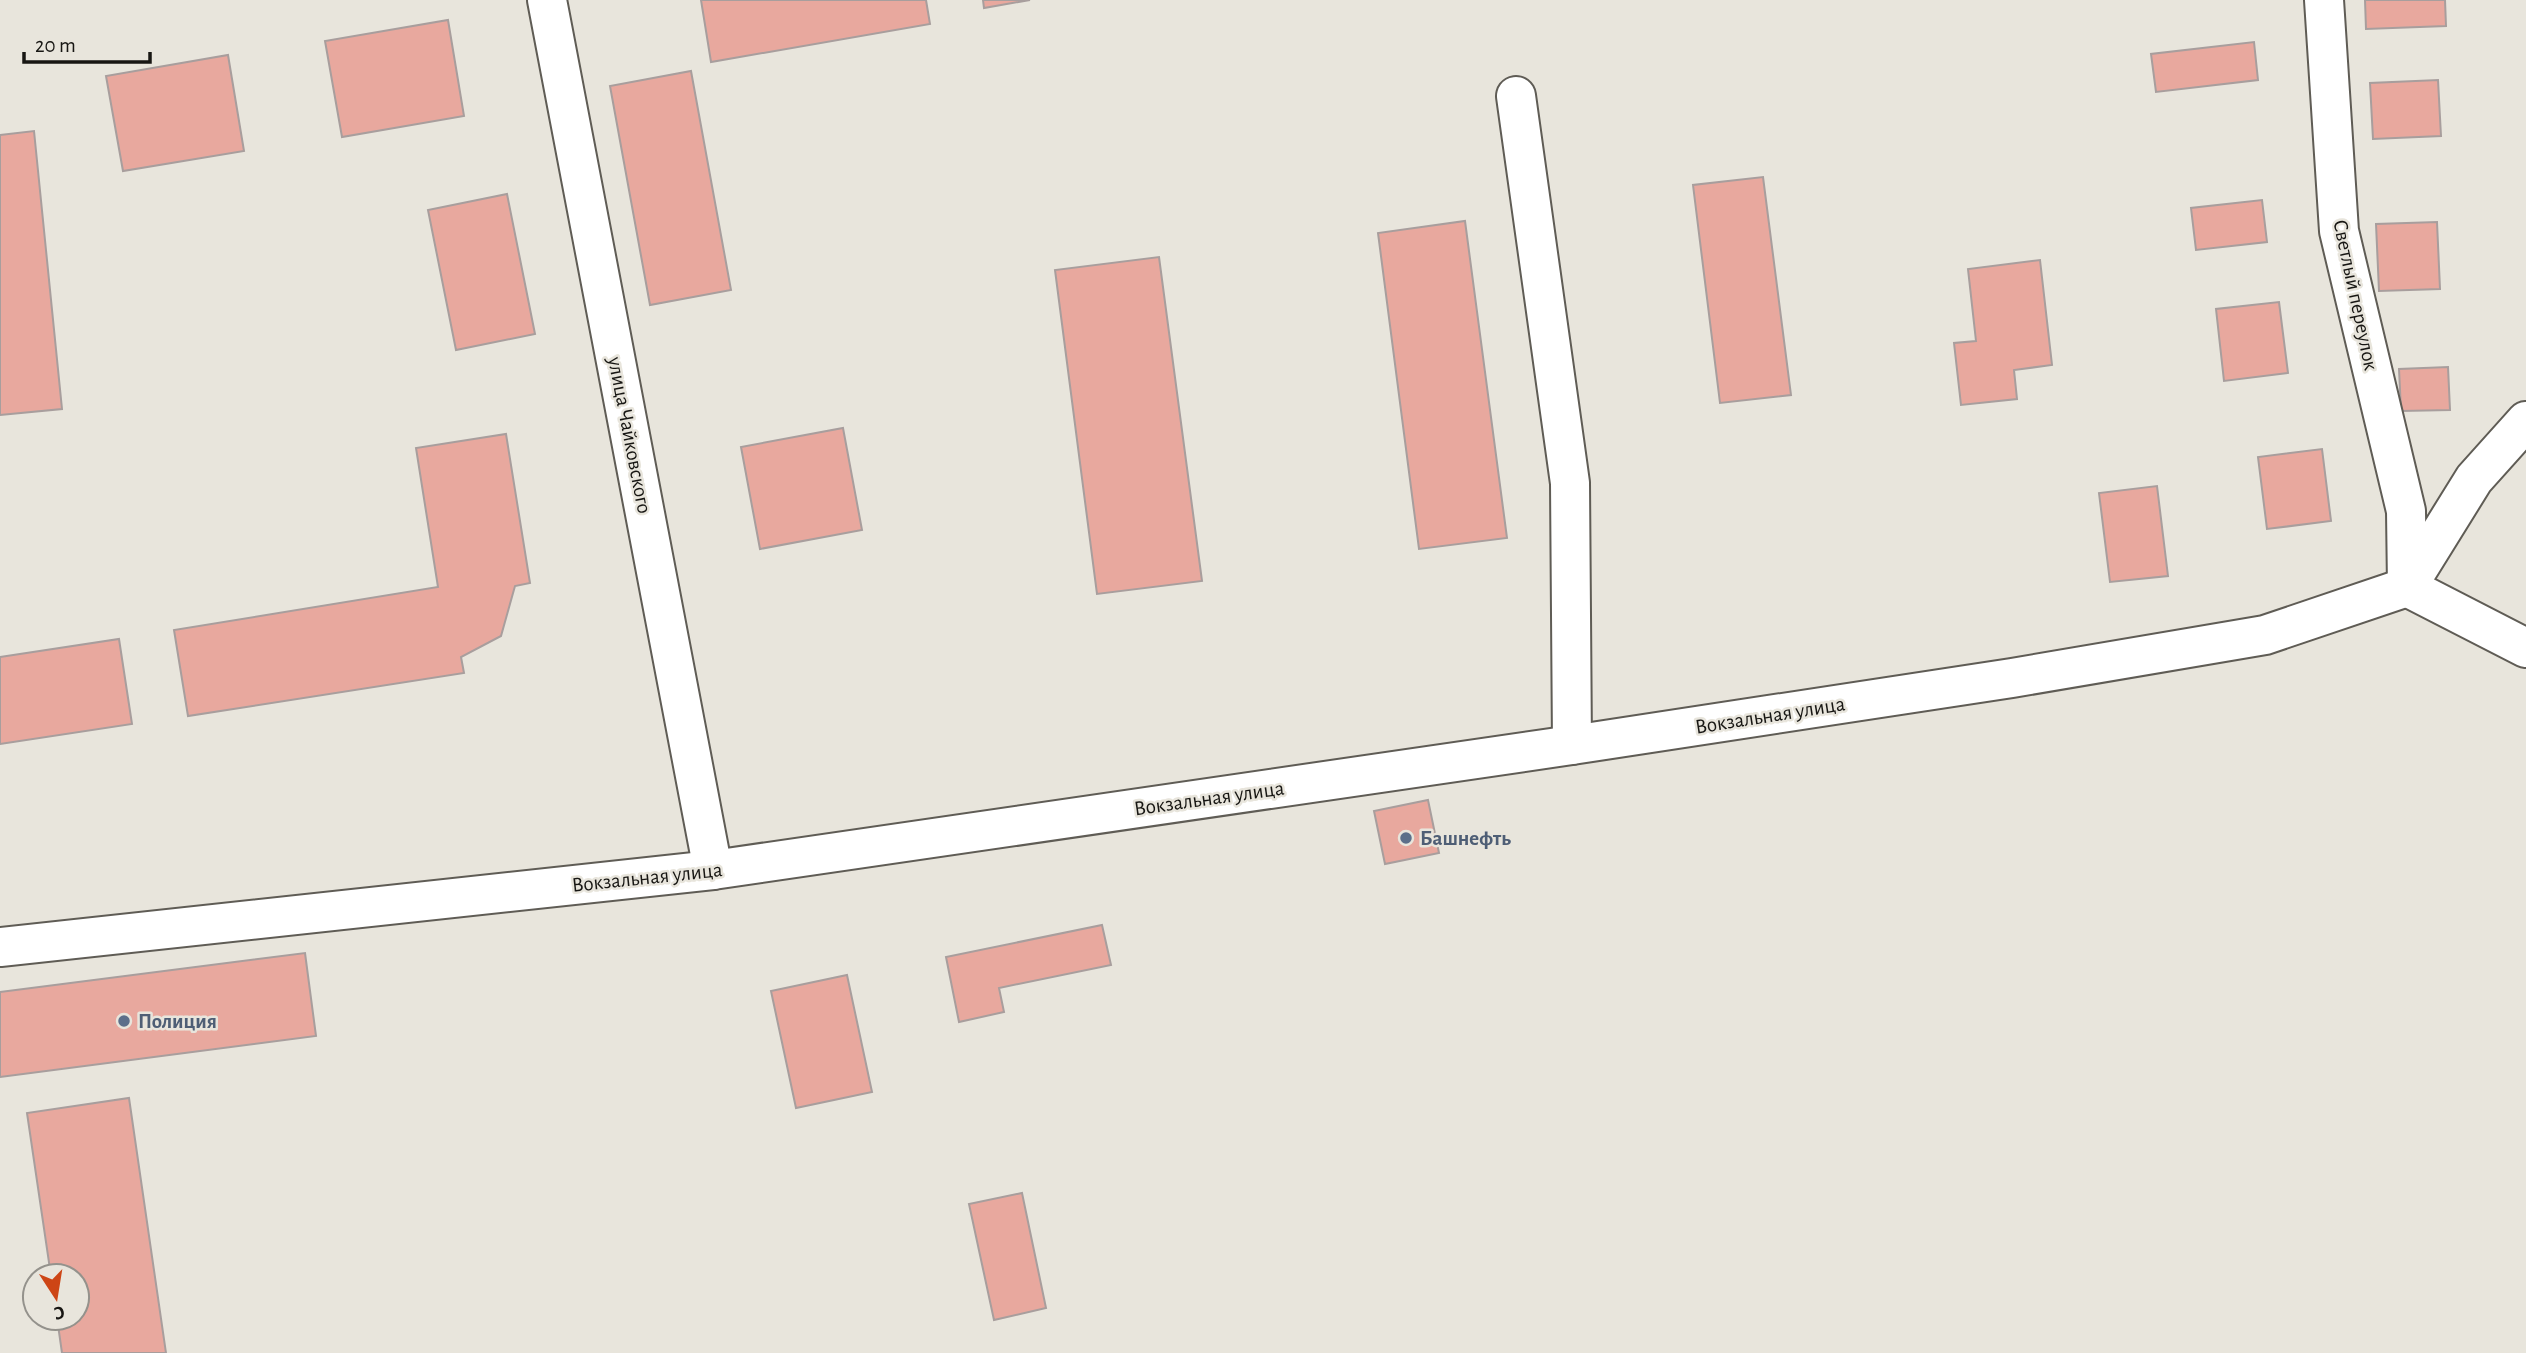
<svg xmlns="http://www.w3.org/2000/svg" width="2526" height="1353" viewBox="0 0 2526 1353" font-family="'Alegreya Sans',sans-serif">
<rect width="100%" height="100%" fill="#e8e5dc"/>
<g fill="#e8a89e" stroke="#a89e9d" stroke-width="2">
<path d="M 701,0 L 926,0 L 930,24 L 711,62 Z"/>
<path d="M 983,0 L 1030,0 L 984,8 Z"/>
<path d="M 2365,0 L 2445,0 L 2446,26 L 2366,29 Z"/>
<path d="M 448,20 L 464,116 L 342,137 L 325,41 Z"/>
<path d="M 2254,42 L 2258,80 L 2156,92 L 2151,54 Z"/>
<path d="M 228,55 L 244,151 L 123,171 L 106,76 Z"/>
<path d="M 691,71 L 731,290 L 650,305 L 610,86 Z"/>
<path d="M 2438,80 L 2441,136 L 2373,139 L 2370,83 Z"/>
<path d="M 34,131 L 62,409 L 0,415 L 0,135 Z"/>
<path d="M 1763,177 L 1791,395 L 1720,403 L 1693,185 Z"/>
<path d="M 507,194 L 535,334 L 456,350 L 428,210 Z"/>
<path d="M 2262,200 L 2267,242 L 2196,250 L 2191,208 Z"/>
<path d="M 1465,221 L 1507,538 L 1419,549 L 1378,233 Z"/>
<path d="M 2437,222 L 2440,289 L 2379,291 L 2376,224 Z"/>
<path d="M 1159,257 L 1202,581 L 1097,594 L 1055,270 Z"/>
<path d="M 2040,260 L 2052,365 L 2014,370 L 2017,399 L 1961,405 L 1954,343 L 1976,341 L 1968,269 Z"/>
<path d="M 2279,302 L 2288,373 L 2224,381 L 2216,309 Z"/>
<path d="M 2448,367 L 2450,410 L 2401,411 L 2399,369 Z"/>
<path d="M 843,428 L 862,530 L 760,549 L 741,447 Z"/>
<path d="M 506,434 L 530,583 L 515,586 L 501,636 L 461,657 L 464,673 L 188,716 L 174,630 L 438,587 L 416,448 Z"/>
<path d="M 2322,449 L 2331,521 L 2267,529 L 2258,457 Z"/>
<path d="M 2157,486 L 2168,576 L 2110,582 L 2099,493 Z"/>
<path d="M 119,639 L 132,724 L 0,744 L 0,657 Z"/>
<path d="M 1428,800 L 1439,853 L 1385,864 L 1374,811 Z"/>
<path d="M 1102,925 L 1111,965 L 999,988 L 1004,1012 L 959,1022 L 946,957 Z"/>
<path d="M 305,953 L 316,1036 L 0,1077 L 0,992 Z"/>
<path d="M 847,975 L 872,1092 L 796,1108 L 771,991 Z"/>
<path d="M 129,1098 L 166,1353 L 62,1353 L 57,1318 L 77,1318 L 77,1276 L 51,1276 L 27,1113 Z"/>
<path d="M 1022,1193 L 1046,1308 L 994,1320 L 969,1204 Z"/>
</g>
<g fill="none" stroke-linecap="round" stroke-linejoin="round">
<g stroke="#5f5c55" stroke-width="42">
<g id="minor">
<path d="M 547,0 L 713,870"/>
<path d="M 2324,0 L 2339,231 L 2406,511 L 2407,587"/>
<path d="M 1516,96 L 1570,483 L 1572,745"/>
<path d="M 2407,587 L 2474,479 L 2526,421"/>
<path d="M 2407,587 L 2526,648"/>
<path d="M 0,947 L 713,870 L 1572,745 L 2012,678 L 2265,635 L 2407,587"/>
</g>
</g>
<use href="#minor" stroke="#fff" stroke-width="38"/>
</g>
<g fill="#5c6f8a" stroke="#e8e5dc" stroke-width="2.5">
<circle cx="1406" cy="838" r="7"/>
<circle cx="124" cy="1021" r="7"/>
</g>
<g text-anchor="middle" stroke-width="5" stroke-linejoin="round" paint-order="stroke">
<g font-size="21" fill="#171613" stroke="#e8e5dc">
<text transform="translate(2356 295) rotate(78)" y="7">Светлый переулок</text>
<text transform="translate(630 435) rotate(79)" y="7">улица Чайковского</text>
<text transform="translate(1770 715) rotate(-9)" y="7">Вокзальная улица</text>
<text transform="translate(1209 798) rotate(-8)" y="7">Вокзальная улица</text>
<text transform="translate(647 877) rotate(-6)" y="7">Вокзальная улица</text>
</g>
<g font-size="21" font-weight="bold" fill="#4e5e75" stroke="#e8e5dc" text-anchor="start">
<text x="1420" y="845">Башнефть</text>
<text x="138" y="1028">Полиция</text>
</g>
</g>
<g transform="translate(56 1297) rotate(168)"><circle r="33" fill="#e8e5dc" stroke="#94928c" stroke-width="2"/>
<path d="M0-5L12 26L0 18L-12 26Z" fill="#cd4515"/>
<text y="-10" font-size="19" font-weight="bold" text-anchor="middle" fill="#171613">С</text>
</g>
<path d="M24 52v10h126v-10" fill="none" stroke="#171613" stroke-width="3.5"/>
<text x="35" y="52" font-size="21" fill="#171613" stroke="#e8e5dc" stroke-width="5" paint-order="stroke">20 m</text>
</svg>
